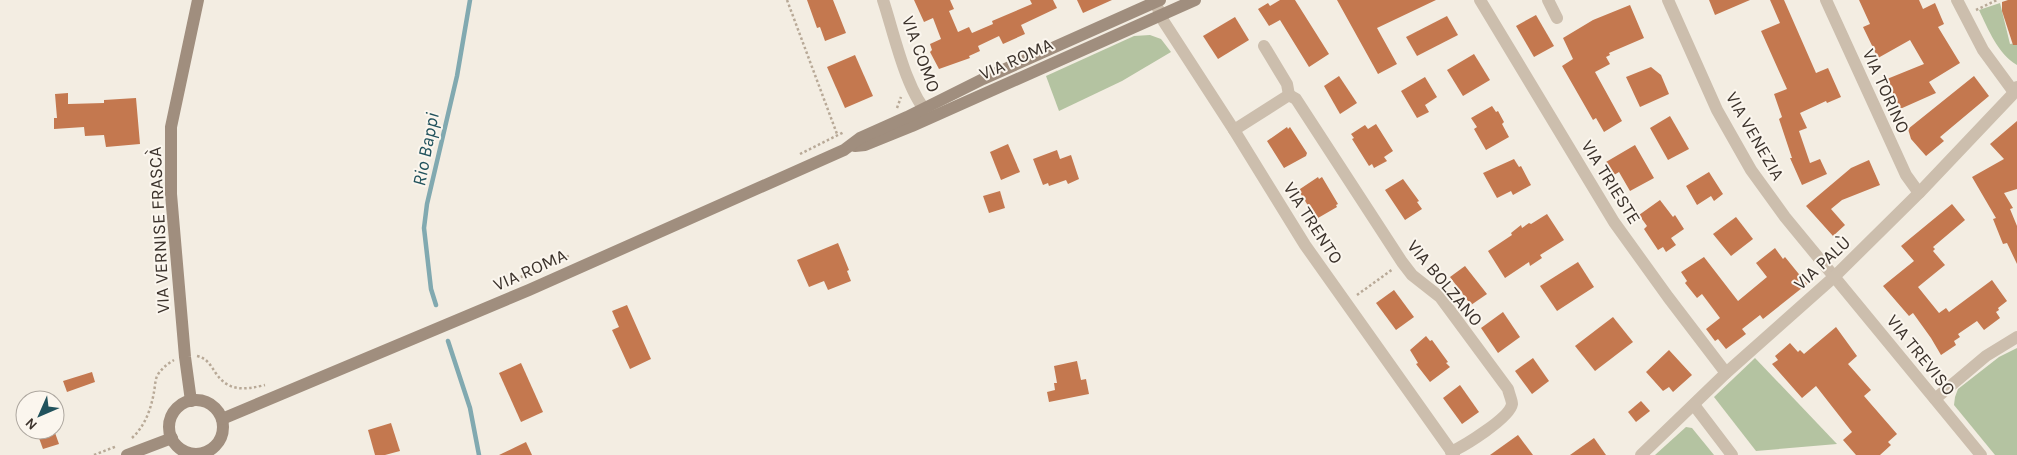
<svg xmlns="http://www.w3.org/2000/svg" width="2017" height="455" viewBox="0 0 2017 455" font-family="Karla,sans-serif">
<rect width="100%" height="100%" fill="#f3ede2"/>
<g fill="#b4c3a1">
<path d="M 2000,3 L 2010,44 L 2017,43 L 2017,65 C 1998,54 1988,29 1979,10 Z"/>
<path d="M 1150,35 L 1161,39 L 1171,52 L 1122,81 L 1059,111 L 1046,76 L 1134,36 Z"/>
<path d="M 2017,348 L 2017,455 L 1995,455 L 1954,405 L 1955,397 L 1958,389 L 1999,357 Z"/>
<path d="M 1755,358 L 1837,444 L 1756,451 L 1714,397 Z"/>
<path d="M 1686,427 L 1692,428 L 1714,455 L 1655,455 Z"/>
</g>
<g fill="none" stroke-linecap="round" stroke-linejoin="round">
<g stroke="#81a9b0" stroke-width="4.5">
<path d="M 436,305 L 431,289 L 424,228 L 427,204 L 457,76 L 470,0"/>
<path d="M 448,341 L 470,408 L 479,455"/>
</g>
</g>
<g fill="#c4784f">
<path d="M 807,0 L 833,0 L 846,33 L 825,41 L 820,27 L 817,28 Z"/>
<path d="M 914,0 L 950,0 L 954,9 L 949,11 L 958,32 L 969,27 L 972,33 L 993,24 L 992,21 L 1032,4 L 1030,0 L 1053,0 L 1057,8 L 1021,25 L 1025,34 L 1003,44 L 999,36 L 978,46 L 980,51 L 969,56 L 970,58 L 939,69 L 930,52 L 932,50 L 930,44 L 941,39 L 933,18 L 924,22 Z"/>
<path d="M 1077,0 L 1112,0 L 1083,13 Z"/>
<path d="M 1280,0 L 1295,0 L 1329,54 L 1309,67 L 1280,20 L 1269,26 L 1258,9 L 1268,3 L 1270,6 Z"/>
<path d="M 1337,0 L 1436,0 L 1377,28 L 1397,64 L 1378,74 Z"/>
<path d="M 1709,0 L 1750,0 L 1715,15 Z"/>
<path d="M 1770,0 L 1784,0 L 1816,73 L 1828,68 L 1841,97 L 1827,103 L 1826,101 L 1800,113 L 1807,128 L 1799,131 L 1810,163 L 1820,159 L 1827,174 L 1802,185 L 1790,158 L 1792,158 L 1779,119 L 1782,117 L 1774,94 L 1787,89 L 1761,31 L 1780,23 Z"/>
<path d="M 1859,0 L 1919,0 L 1923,9 L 1935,3 L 1944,24 L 1938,27 L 1960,63 L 1929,82 L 1936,93 L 1900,109 L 1887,79 L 1924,64 L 1910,40 L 1878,58 L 1863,27 L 1870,24 Z"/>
<path d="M 2008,0 L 2017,0 L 2017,45 L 2013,45 L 2002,11 L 2002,2 Z"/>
<path d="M 1630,5 L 1644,38 L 1609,53 L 1610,55 L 1606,57 L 1610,64 L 1595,72 L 1622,121 L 1604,132 L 1596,118 L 1593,120 L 1562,66 L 1573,59 L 1563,38 L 1593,20 Z"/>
<path d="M 1536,15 L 1554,46 L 1534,57 L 1516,26 Z"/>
<path d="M 1447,16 L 1458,35 L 1417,56 L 1406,37 Z"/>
<path d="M 1235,17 L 1249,40 L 1218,59 L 1203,36 Z"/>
<path d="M 1474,54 L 1490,80 L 1463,96 L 1447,70 Z"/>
<path d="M 855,55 L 873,96 L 845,108 L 827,67 Z"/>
<path d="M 1651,67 L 1661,75 L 1669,94 L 1640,107 L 1626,77 Z"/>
<path d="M 1339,76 L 1357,103 L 1340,114 L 1324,86 Z"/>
<path d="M 1974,76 L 1989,96 L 1940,137 L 1944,141 L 1926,156 L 1911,139 L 1908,129 Z"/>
<path d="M 1425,77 L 1437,97 L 1425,105 L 1429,112 L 1417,118 L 1401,91 Z"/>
<path d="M 68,93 L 68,104 L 104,103 L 104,100 L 136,98 L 140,144 L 106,147 L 104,135 L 85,136 L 84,127 L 54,129 L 54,118 L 57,118 L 55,94 Z"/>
<path d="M 1492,106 L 1496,112 L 1498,111 L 1504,122 L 1502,124 L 1509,137 L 1486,150 L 1474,129 L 1477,127 L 1471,118 Z"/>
<path d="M 1670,116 L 1689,149 L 1668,160 L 1650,128 Z"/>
<path d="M 2017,121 L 2017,189 L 2004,193 L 2013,208 L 2010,209 L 2017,226 L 2017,264 L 2007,243 L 2003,244 L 1993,219 L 1996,218 L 1972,177 L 2004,159 L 1990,144 Z"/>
<path d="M 1376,124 L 1393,151 L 1384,157 L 1387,161 L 1374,168 L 1372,164 L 1369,166 L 1352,139 L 1354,138 L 1351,134 L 1365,125 L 1368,129 Z"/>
<path d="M 1287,127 L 1288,129 L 1290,127 L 1307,153 L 1306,156 L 1284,168 L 1267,141 Z"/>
<path d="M 1008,144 L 1020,172 L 1001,180 L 990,152 Z"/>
<path d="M 1635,145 L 1654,178 L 1630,191 L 1619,172 L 1614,175 L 1606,162 Z"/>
<path d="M 1057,150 L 1060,159 L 1071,155 L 1079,179 L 1068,184 L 1066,180 L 1049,186 L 1048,183 L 1043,185 L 1033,159 Z"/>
<path d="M 1514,159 L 1519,167 L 1521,166 L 1531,185 L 1513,195 L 1511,191 L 1497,198 L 1483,173 Z"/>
<path d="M 1869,160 L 1880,185 L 1842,200 L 1831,209 L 1845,225 L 1833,236 L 1806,206 L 1851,168 Z"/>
<path d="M 1709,172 L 1723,194 L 1714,201 L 1711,196 L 1697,205 L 1686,186 Z"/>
<path d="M 1318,177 L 1319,179 L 1322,177 L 1338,204 L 1336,205 L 1337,207 L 1318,218 L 1315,217 L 1299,191 L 1300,189 Z"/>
<path d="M 1403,179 L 1419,201 L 1417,202 L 1422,209 L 1405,220 L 1385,190 Z"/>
<path d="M 1000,191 L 1005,208 L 989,213 L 983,196 Z"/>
<path d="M 1660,200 L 1673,217 L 1675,215 L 1684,229 L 1671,238 L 1676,245 L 1666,252 L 1663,247 L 1658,250 L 1644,229 L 1647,226 L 1639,215 Z"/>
<path d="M 1952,204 L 1965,220 L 1933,247 L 1935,249 L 1933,251 L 1945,265 L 1918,287 L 1939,313 L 1946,308 L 1949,312 L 1992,280 L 2007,301 L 1998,308 L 1999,310 L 1996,312 L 2000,318 L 1984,330 L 1977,321 L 1958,334 L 1960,337 L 1954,341 L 1956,345 L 1941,355 L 1931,338 L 1913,313 L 1909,316 L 1883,286 L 1914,261 L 1901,246 Z"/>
<path d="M 1547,214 L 1564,240 L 1540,255 L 1542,258 L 1530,266 L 1529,262 L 1505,278 L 1488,251 L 1512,235 L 1511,233 L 1521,225 L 1522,228 L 1529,223 L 1531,224 Z"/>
<path d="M 1736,217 L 1753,239 L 1731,256 L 1713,234 Z"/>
<path d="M 838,243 L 849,270 L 847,271 L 851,281 L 828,290 L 824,281 L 809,287 L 797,260 Z"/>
<path d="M 1775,248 L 1783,259 L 1785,257 L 1807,284 L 1763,319 L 1760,315 L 1742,329 L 1746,334 L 1726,349 L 1718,339 L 1715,341 L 1706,329 L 1720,318 L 1702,294 L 1697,298 L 1685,283 L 1687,281 L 1681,272 L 1704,257 L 1738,301 L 1767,277 L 1756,263 Z"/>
<path d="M 1578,262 L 1594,287 L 1557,311 L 1540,286 Z"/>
<path d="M 1465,266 L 1487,294 L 1471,305 L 1450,277 Z"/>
<path d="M 1394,290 L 1414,317 L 1396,330 L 1376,303 Z"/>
<path d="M 627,305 L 651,359 L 630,369 L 612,330 L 619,327 L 612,311 Z"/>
<path d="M 1503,312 L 1520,337 L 1498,353 L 1481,328 Z"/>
<path d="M 1613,317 L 1633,342 L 1595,371 L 1575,346 Z"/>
<path d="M 1836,327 L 1857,356 L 1848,364 L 1871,390 L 1864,396 L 1897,434 L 1888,442 L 1891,445 L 1880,455 L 1856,455 L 1843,440 L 1852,432 L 1816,386 L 1802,398 L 1772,364 L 1778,360 L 1775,356 L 1790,343 L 1798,352 L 1800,350 L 1804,354 Z"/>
<path d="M 1426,336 L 1430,341 L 1432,340 L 1448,362 L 1446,363 L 1450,367 L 1430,382 L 1416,364 L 1418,363 L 1410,350 Z"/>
<path d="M 1669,350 L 1692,375 L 1673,392 L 1669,387 L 1663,391 L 1646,372 Z"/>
<path d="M 1533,358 L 1549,381 L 1532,394 L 1515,371 Z"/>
<path d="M 1077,361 L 1081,380 L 1086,379 L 1089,394 L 1049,402 L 1047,392 L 1055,390 L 1054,383 L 1057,383 L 1054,366 Z"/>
<path d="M 521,363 L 543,412 L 521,422 L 499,373 Z"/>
<path d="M 92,372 L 95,382 L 67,392 L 63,381 Z"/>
<path d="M 1460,385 L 1479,412 L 1462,424 L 1443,398 Z"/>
<path d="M 1641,401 L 1650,411 L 1636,422 L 1628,412 Z"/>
<path d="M 391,423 L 400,451 L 385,455 L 375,455 L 368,430 Z"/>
<path d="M 36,430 L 54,430 L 59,444 L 43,449 Z"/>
<path d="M 1518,435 L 1533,455 L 1490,455 Z"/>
<path d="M 1594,438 L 1606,455 L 1570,455 Z"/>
<path d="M 526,442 L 532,455 L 499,455 Z"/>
</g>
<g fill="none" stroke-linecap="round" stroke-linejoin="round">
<g stroke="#b8a997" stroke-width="2.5" stroke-dasharray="2.5 2.5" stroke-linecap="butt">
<path d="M 787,0 L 837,134"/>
<path d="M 1976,10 L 1997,0"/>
<path d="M 897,108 L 901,97"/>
<path d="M 800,154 L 844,132"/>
<path d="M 507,283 L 571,255"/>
<path d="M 1357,295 L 1393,269"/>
<path d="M 197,356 C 206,358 210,364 215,372 C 228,392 244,390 265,385"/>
<path d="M 132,438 C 145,426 151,409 154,392 C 155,387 155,381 157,376 C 161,369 167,364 174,360"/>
<path d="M 94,455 L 117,446"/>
</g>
<g stroke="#ccbead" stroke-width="12">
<path d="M 883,0 C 894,33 906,92 930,116"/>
<path d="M 1480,0 L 1614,222 L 1668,297 L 1726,373"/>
<path d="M 1548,0 L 1557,18"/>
<path d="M 1668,0 L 1717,110 L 1751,170 L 1785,217 L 1981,455"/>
<path d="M 1826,0 L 1906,175 L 1919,193"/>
<path d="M 1957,0 L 1983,50 L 2013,91"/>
<path d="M 1155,2 L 1164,22 L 1234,130 L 1305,245 L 1454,455"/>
<path d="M 1264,46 L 1287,84 L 1289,95"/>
<path d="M 1234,130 L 1289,95 L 1296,99 L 1402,262 L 1412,275 L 1440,297 L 1508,389 C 1509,394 1512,400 1512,404 C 1510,418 1464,446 1451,452"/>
<path d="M 1935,399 L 1986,356 L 2017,337"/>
<path d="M 1694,405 L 1732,455"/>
<path d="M 207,452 L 207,455"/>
<path d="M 1641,455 L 1726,373 L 1834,277 L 1919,193 L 2012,95 L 2013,91 L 2017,87"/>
</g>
<g stroke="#a08e7e" stroke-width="12">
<path d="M 855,146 L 865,145 L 912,126 L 1195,0"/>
<circle cx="196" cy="427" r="27"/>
<path d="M 191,401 L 185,357 L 171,194 L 171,127 L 198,0"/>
<path d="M 222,419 L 529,290 L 844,150 L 860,138 L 907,117 L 983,79 L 1160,0"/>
<path d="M 127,455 L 172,438"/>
</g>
</g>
<g text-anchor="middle" stroke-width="4" stroke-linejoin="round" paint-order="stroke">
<g font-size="18" fill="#3b322b" stroke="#fbf6ee">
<text transform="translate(921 54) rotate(70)" y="6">VIA COMO</text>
<text transform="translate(1016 59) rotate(-24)" y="6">VIA ROMA</text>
<text transform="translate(1886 91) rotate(66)" y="6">VIA TORINO</text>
<text transform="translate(1755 136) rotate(60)" y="6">VIA VENEZIA</text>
<text transform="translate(1611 182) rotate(58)" y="6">VIA TRIESTE</text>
<text transform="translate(1313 223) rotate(57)" y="6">VIA TRENTO</text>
<text transform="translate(159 230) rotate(-93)" y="6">VIA VERNISE FRASCÀ</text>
<text transform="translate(1822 263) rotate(-43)" y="6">VIA PALÙ</text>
<text transform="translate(530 270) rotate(-24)" y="6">VIA ROMA</text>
<text transform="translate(1445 283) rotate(50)" y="6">VIA BOLZANO</text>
<text transform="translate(1921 355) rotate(51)" y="6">VIA TREVISO</text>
</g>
<g font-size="19" font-style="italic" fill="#21525c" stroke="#fbf6ee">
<text transform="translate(425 149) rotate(-79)" y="7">Rio Bappi</text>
</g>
</g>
<g transform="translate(40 415) rotate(225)"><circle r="24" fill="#fbf6ee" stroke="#aea8a0"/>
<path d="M0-4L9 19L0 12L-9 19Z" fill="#21525c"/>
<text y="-8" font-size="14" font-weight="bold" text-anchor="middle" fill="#3b322b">N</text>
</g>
</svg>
